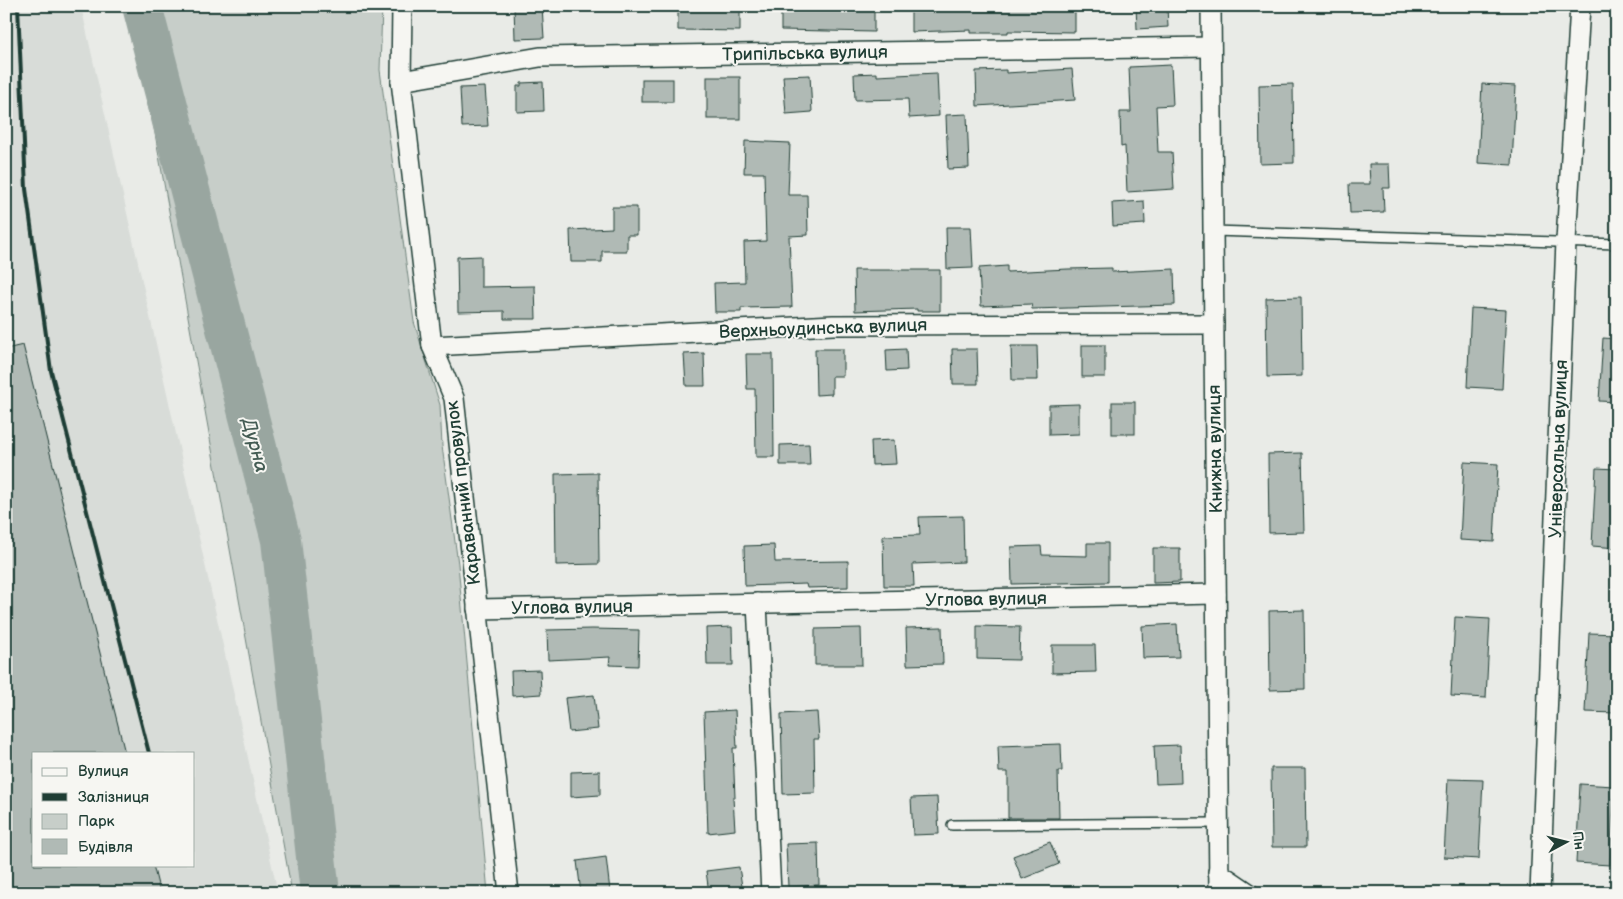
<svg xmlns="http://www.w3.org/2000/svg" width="1623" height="899" viewBox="0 0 1623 899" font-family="'Balsamiq Sans',sans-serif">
<rect width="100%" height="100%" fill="#e9ebe7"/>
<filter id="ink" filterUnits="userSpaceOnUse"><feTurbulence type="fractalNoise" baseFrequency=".02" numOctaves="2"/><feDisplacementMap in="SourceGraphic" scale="10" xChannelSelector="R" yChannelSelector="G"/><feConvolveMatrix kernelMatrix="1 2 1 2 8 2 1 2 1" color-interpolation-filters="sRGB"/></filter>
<g filter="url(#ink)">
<path fill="#d8dcd8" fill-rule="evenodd" d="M 6,6 L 81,6 L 278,893 L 6,893 ZM 34,753 L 194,753 L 194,865 L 34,865 Z"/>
<path fill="#c7cec9" stroke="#73867e" d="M 132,6 L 382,6 L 380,70 L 414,322 L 440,405 L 442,446 L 458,564 L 488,893 L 292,893 Z"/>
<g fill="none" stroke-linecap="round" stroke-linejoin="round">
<path stroke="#99a6a0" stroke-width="40" d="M 142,6 L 281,540 L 320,893"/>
</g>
<g fill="#b0bab5" stroke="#1f3d34">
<path d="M 514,6 L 542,6 L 544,38 L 515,39 Z"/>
<path d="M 678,6 L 740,6 L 740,31 L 678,30 Z"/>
<path d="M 781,6 L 874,6 L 874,32 L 781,30 Z"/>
<path d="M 911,6 L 1075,6 L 1075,32 L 1008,31 L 1008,33 L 971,33 L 971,30 L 911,32 Z"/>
<path d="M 1136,6 L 1167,6 L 1168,27 L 1137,29 Z"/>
<path d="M 1171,65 L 1173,105 L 1156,106 L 1158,152 L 1172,152 L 1174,189 L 1127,192 L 1125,146 L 1121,147 L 1120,112 L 1131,112 L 1129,67 Z"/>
<path d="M 1072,69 L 1075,100 L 977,106 L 976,71 L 1006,70 L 1006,73 Z"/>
<path d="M 877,73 L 877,76 L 937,73 L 939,116 L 909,118 L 908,99 L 855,100 L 854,74 Z"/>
<path d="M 810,75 L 812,112 L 786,114 L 783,76 Z"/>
<rect x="707" y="77" width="33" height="42"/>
<rect x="642" y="79" width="31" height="23"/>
<path d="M 543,82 L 544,111 L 517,112 L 517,86 L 521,86 L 521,83 Z"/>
<path d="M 1293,84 L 1294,163 L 1260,164 L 1259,85 Z"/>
<path d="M 1482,84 L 1516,86 L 1512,165 L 1478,163 Z"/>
<path d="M 485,87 L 488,126 L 462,127 L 460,88 Z"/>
<path d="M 967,114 L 969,168 L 948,169 L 946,115 Z"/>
<path d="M 745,141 L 790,143 L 788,195 L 807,195 L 808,235 L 789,236 L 792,307 L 741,308 L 741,312 L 715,312 L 714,283 L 745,282 L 744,242 L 766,241 L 764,173 L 744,173 Z"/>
<path d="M 1369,164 L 1389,164 L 1390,188 L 1383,188 L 1384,212 L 1350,213 L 1349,184 L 1370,184 Z"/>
<path d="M 1144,201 L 1145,224 L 1113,226 L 1112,203 Z"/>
<path d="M 612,207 L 637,207 L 637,235 L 627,235 L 627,251 L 602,251 L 602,262 L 571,262 L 570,230 L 612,228 Z"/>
<path d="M 946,227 L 971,227 L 973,268 L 947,269 Z"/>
<path d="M 481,256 L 481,287 L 535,286 L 536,319 L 504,319 L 504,311 L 458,312 L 457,257 Z"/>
<path d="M 1007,266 L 1007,272 L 1068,269 L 1112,268 L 1112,272 L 1174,269 L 1175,305 L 1032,309 L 1031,304 L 981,306 L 979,268 Z"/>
<path d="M 854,270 L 940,270 L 940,311 L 917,311 L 917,309 L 855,311 Z"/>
<path d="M 1301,297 L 1302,376 L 1267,377 L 1266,298 Z"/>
<path d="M 1471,308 L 1506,310 L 1502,389 L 1467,387 Z"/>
<path d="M 1603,338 L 1617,339 L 1617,402 L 1599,401 Z"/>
<path d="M 23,345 L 125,753 L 34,753 L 34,865 L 153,865 L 160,893 L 6,893 L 6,349 Z"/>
<rect x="1082" y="345" width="23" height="32"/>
<path d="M 1011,346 L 1037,346 L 1038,380 L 1012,380 Z"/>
<path d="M 815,349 L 843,349 L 843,376 L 832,376 L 832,394 L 816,395 Z"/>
<path d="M 906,349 L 907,370 L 887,371 L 886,350 Z"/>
<path d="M 952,349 L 977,349 L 978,384 L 953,384 Z"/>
<path d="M 704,353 L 705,386 L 686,386 L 684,354 Z"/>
<path d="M 746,354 L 773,354 L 774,457 L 756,457 L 755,389 L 747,389 Z"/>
<rect x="1112" y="402" width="23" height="32"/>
<path d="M 1079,404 L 1079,434 L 1049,435 L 1049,405 Z"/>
<path d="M 894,440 L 896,464 L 872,465 L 871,441 Z"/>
<path d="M 809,444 L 810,465 L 780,465 L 780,445 Z"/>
<path d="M 1302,453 L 1304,532 L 1269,533 L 1268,454 Z"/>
<path d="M 1464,462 L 1498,464 L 1494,542 L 1460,540 Z"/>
<path d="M 1596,468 L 1617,469 L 1617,548 L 1592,546 Z"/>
<path d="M 598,473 L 599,564 L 556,565 L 555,474 Z"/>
<path d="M 963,516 L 964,562 L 913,564 L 914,586 L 884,586 L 883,536 L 920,535 L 919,517 Z"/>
<path d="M 1087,543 L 1108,543 L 1108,582 L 1012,584 L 1011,547 L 1041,546 L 1042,555 L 1087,556 Z"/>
<path d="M 774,545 L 775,562 L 848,561 L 848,587 L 807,588 L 806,584 L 745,586 L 744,546 Z"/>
<path d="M 1153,548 L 1180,548 L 1180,582 L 1153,583 Z"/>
<path d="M 1304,610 L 1305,689 L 1270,690 L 1269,611 Z"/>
<path d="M 1455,617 L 1490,619 L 1486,698 L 1451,696 Z"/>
<path d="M 1177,624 L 1179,657 L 1143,658 L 1142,626 Z"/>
<path d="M 977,626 L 1020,627 L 1019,660 L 977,659 Z"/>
<path d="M 732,627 L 733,665 L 707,665 L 706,628 Z"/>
<path d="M 942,627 L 943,664 L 907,665 L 906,628 Z"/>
<path d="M 861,628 L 862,665 L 815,665 L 815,629 Z"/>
<path d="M 592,629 L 639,630 L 638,666 L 609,665 L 610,657 L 548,660 L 547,630 Z"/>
<path d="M 1589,633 L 1617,634 L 1617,713 L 1585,712 Z"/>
<path d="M 1052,645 L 1095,645 L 1096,672 L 1052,673 Z"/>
<path d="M 540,670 L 541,694 L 512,696 L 511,671 Z"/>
<path d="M 594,695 L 598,729 L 569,732 L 565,698 Z"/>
<path d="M 735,710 L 737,748 L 733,748 L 735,798 L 733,798 L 735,830 L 708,833 L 704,712 Z"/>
<path d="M 817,712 L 819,739 L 814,739 L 815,793 L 783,794 L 781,714 Z"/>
<path d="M 1061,744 L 1062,771 L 1058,771 L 1059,818 L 1008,818 L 1008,772 L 999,772 L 998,746 Z"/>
<path d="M 1180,745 L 1181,783 L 1156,784 L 1154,746 Z"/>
<path d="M 1271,768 L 1305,768 L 1306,847 L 1272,847 Z"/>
<path d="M 600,771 L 600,795 L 571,797 L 571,772 Z"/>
<path d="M 1448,779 L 1483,780 L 1479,859 L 1444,857 Z"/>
<path d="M 1580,784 L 1614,786 L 1610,865 L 1576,863 Z"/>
<path d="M 937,797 L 939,834 L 913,835 L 911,798 Z"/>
<path d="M 1050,842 L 1059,864 L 1022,879 L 1013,856 Z"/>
<path d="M 818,843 L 819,885 L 788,887 L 786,844 Z"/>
<path d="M 606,857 L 610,891 L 581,893 L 577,861 Z"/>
<path d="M 739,867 L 743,893 L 709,893 L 706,871 Z"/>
</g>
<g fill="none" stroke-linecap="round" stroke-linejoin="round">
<g stroke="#1f3d34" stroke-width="12">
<g id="lane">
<path d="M 1213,231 L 1617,244"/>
<path d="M 952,825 L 1218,823"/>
</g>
</g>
<g stroke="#1f3d34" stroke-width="22">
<g id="street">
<path d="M 402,6 L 401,81 L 432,346 L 454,398 L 509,893"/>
<path d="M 1211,6 L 1219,893"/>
<path d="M 401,81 L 540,57 L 1211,47"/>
<path d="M 432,346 L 833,325 L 1214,324"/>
<path d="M 757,603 L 771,893"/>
<path d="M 477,609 L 1216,594"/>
<path d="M 1218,872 L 1249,893"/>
<path d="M 1540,893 L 1566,241 L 1580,6"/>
</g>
</g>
<use href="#lane" stroke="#f6f6f2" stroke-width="9"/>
<use href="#street" stroke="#f6f6f2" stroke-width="19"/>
<g stroke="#1f3d34" stroke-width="4">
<path d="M 18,6 L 26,189 L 51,371 L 149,753"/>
<path d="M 41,6 L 41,9"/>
<path d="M 6,92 L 8,139"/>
</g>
</g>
</g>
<g text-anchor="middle" stroke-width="4" stroke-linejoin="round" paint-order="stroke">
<g font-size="18" fill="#1f3d34" stroke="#f6f6f2">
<text transform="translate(805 53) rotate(-1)" y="6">Трипільська вулиця</text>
<text transform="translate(823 328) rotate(-2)" y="6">Верхньоудинська вулиця</text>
<text transform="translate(1215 449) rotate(-91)" y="6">Книжна вулиця</text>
<text transform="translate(1558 449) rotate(-88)" y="6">Універсальна вулиця</text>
<text transform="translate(463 493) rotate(-97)" y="6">Караванний провулок</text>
<text transform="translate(986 599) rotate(-1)" y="6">Углова вулиця</text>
<text transform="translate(572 607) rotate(-1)" y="6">Углова вулиця</text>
</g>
<g font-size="19" font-style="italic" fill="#445c54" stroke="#f6f6f2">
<text transform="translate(256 445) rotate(75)" y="7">Дурна</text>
</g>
</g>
<rect width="1623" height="899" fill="none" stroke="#f6f6f2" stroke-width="25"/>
<rect x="12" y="12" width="1598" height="874" fill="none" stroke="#1f3d34" stroke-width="2" filter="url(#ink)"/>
<rect x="32" y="752" width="162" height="115" fill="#f6f6f2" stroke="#a0aca6"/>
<rect x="42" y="768" width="25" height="8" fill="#f6f6f2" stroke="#a0aca6"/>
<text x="78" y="776" font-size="15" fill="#1f3d34">Вулиця</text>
<rect x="42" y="793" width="25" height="8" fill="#1f3d34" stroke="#a0aca6"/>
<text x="78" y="802" font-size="15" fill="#1f3d34">Залізниця</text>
<rect x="42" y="814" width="25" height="15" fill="#c7cec9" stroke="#a0aca6"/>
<text x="78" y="826" font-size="15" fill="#1f3d34">Парк</text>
<rect x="42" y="839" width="25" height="15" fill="#b0bab5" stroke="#a0aca6"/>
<text x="78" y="852" font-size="15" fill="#1f3d34">Будівля</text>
<g transform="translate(1566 842) rotate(83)" stroke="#f6f6f2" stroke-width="4" paint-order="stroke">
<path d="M0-4L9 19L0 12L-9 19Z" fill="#1f3d34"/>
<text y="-8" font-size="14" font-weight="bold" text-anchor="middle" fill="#1f3d34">Пн</text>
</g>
</svg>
